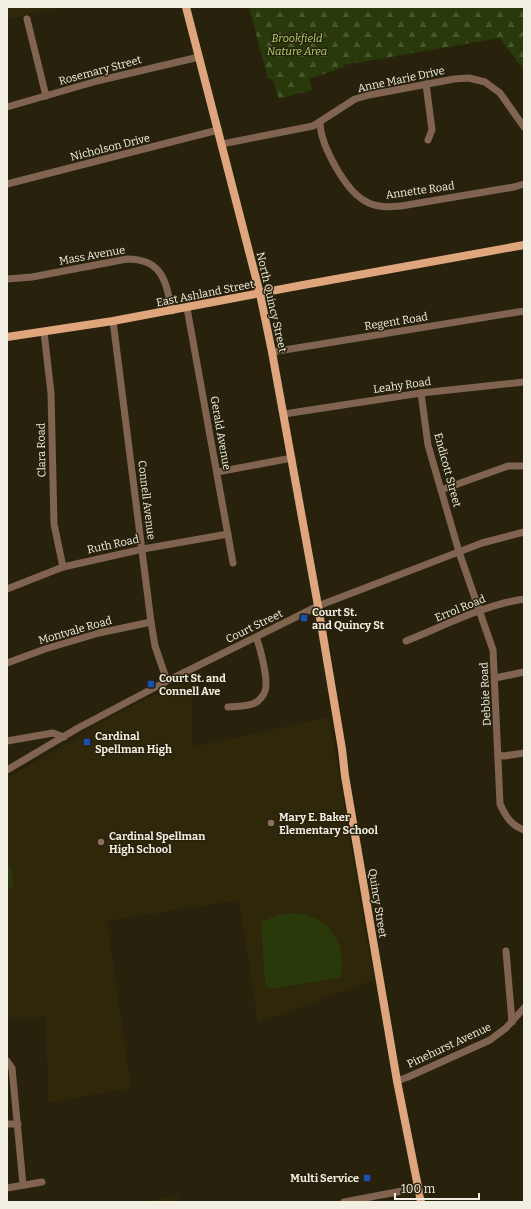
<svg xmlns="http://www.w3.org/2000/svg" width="531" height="1209" viewBox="0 0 531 1209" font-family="Bitter,serif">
<defs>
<pattern id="forest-firs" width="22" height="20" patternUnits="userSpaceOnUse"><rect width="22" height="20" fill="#293909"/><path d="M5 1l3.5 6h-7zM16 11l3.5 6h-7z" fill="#48562d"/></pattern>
</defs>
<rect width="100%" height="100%" fill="#28220d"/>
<g fill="#2f2709">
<path d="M 7,7 L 64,7 L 7,19 Z"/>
<path d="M 191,676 L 193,747 L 329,717 L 374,980 L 258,1023 L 239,900 L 107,921 L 131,1088 L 48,1103 L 46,1017 L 7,1017 L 7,778 L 116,714 Z"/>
<path d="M 178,1196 L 179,1202 L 143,1202 Z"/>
</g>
<path fill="url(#forest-firs)" d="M 249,7 L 524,7 L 524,71 L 500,38 L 344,65 L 344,67 L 309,79 L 312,90 L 279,99 L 272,79 L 268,79 Z"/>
<g fill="#293909">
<path d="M 7,862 L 10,867 L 14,887 L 7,888 Z"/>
<path d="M 294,913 C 299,914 305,914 310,916 C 329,923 342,942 342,962 C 342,967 341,973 340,978 L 271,989 L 265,985 L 261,922 L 279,915 Z"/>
</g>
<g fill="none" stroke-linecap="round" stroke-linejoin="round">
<g stroke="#806450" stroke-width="7">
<path d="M 27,19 L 46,96"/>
<path d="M 426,84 L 432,130 L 428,140"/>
<path d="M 7,107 L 97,81 L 199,57"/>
<path d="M 320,122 C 320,144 345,190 365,201 C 376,208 389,207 401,206 L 514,187 L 524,184"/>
<path d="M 222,144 L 313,126 L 355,99 L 369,95 L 454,79 L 469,78 L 485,82 L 500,93 L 524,127"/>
<path d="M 7,184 L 218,130"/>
<path d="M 7,279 L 32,277 L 127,259 C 163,259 166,282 172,311"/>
<path d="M 187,308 L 233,563"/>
<path d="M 113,321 L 151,622 L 155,646 L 167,681"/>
<path d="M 44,332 L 51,393 L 54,524 L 63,567"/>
<path d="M 272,352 L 524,311"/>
<path d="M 421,393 L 428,445 L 459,552 L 493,650 L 500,804 C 506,817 511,825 524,830"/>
<path d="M 284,414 L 421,393 L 524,382"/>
<path d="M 217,472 L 292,458"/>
<path d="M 441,490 L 508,466 L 524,466"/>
<path d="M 7,589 L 63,567 L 143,549 L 228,534"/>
<path d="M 406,641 C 444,626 483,605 524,599"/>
<path d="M 7,663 L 45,649 L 99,633 L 151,622"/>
<path d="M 495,678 L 524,672"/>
<path d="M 228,707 C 237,706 247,707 255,703 C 259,701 264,695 265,691 C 269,681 260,647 256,637"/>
<path d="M 7,741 L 53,733 L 64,737"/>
<path d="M 498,755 L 504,756 L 524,753"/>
<path d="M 7,770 L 78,728 L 167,681 L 318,606 L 482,543 L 524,532"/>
<path d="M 506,951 L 512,1022"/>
<path d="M 7,1061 L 12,1068 L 23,1185"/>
<path d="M 397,1081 L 408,1077 L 490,1040 L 506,1028 L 524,1008"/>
<path d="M 7,1124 L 18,1124"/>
<path d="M 7,1188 L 42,1182"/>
<path d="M 344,1202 L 418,1188"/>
</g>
<g stroke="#dfa57c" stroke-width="8">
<path d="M 186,7 L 260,294 L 272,352 L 318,606 L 342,749 L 345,776 L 397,1081 L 421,1202"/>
<path d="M 7,337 L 113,321 L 303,285 L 524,245"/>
</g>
</g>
<g fill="#1a4fb4" stroke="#28220d" stroke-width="1.5">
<rect x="300" y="614" width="8" height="8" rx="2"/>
<rect x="147" y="680" width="8" height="8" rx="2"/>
<rect x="83" y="738" width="8" height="8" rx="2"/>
<rect x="363" y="1174" width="8" height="8" rx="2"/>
</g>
<g fill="#8d6e63" stroke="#28220d" stroke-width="1.5">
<circle cx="271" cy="823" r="4"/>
<circle cx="101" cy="842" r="4"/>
</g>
<g text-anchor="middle" stroke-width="3" stroke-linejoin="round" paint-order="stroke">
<g font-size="11" font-style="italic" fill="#aed370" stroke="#28220d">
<text x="297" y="42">Brookfield<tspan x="297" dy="13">Nature Area</tspan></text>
</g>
<g font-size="11" fill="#f2eee1" stroke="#28220d">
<text transform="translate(100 70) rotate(-15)" y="4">Rosemary Street</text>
<text transform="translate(401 79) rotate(-12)" y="4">Anne Marie Drive</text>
<text transform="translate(110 147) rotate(-14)" y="4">Nicholson Drive</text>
<text transform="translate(420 190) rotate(-8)" y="4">Annette Road</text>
<text transform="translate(92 255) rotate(-10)" y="4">Mass Avenue</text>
<text transform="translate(205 293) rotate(-11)" y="4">East Ashland Street</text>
<text transform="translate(272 302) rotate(77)" y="4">North Quincy Street</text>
<text transform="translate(396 321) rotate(-9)" y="4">Regent Road</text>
<text transform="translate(402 385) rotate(-8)" y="4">Leahy Road</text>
<text transform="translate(221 433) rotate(80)" y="4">Gerald Avenue</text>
<text transform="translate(41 450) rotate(-91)" y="4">Clara Road</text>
<text transform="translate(448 470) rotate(75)" y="4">Endicott Street</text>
<text transform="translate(147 500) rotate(83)" y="4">Connell Avenue</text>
<text transform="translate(113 544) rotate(-12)" y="4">Ruth Road</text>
<text transform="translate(460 608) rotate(-22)" y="4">Errol Road</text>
<text transform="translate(254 626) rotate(-26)" y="4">Court Street</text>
<text transform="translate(75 630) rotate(-16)" y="4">Montvale Road</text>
<text transform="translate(485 694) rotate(-93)" y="4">Debbie Road</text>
<text transform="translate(378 903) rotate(81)" y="4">Quincy Street</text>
<text transform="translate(449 1045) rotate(-25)" y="4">Pinehurst Avenue</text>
</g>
<g font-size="11" font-weight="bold" fill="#f2eee1" stroke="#28220d" text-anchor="start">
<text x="312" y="616">Court St.<tspan x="312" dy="13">and Quincy St</tspan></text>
<text x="159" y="682">Court St. and<tspan x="159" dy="13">Connell Ave</tspan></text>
<text x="95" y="740">Cardinal<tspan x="95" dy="13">Spellman High</tspan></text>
<text x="279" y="821">Mary E. Baker<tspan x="279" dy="13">Elementary School</tspan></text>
<text x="109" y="840">Cardinal Spellman<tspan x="109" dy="13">High School</tspan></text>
<text x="359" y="1182" text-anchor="end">Multi Service</text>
</g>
</g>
<rect width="531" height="1209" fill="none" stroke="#f2eee1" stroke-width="16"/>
<path d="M395 1193v6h84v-6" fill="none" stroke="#f2eee1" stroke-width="2"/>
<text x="401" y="1193" font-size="12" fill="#f2eee1" stroke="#28220d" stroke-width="3" paint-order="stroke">100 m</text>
</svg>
